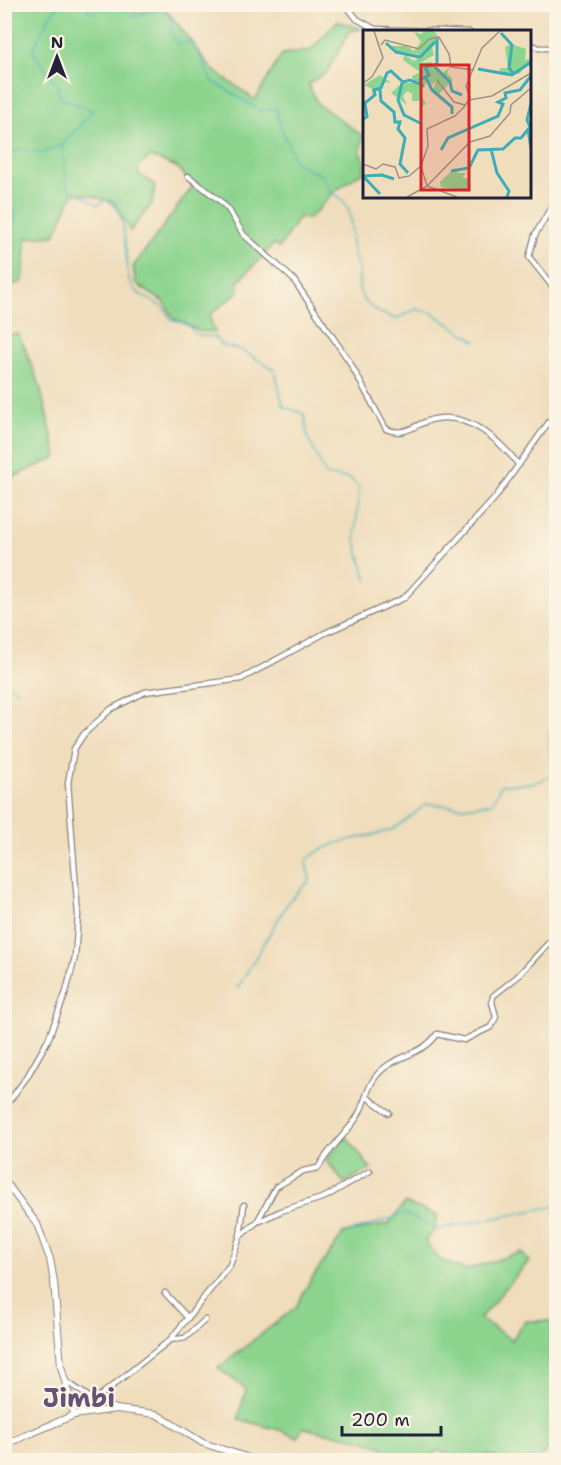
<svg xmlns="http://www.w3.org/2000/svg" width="561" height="1465" viewBox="0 0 561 1465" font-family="'Shantell Sans',sans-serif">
<rect width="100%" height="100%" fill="#fcf5e5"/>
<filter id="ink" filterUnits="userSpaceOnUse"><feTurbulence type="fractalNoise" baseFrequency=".0167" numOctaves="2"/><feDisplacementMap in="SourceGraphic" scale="12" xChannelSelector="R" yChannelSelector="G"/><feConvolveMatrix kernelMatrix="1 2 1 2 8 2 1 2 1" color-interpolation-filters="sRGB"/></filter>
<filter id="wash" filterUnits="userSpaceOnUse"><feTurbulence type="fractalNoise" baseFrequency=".008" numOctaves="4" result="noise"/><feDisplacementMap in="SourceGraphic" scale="24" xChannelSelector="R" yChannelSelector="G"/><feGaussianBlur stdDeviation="1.35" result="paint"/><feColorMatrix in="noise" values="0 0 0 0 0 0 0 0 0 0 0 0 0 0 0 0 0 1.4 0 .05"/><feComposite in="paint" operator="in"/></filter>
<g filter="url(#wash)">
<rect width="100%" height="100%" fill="#efddbb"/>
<g fill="#8dd48f" stroke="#587b65" stroke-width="1.5">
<path d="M 5,5 L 120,5 L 137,13 L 163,5 L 211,68 L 255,100 L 282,54 L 310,51 L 337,21 L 362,29 L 350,31 L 327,72 L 308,84 L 318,104 L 363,136 L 360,153 L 364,158 L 364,171 L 335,191 L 309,219 L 299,217 L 279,248 L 274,244 L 237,283 L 239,291 L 209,316 L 215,332 L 199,331 L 173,318 L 164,302 L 136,284 L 133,267 L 193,186 L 177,167 L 151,157 L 138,166 L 139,174 L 155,185 L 152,204 L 130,231 L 114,202 L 74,191 L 55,235 L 27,238 L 23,281 L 5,288 Z"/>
<path d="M 5,334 L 19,334 L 40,386 L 57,457 L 5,481 Z"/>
<path d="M 346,1136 L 371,1169 L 344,1183 L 326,1160 Z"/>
<path d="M 405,1203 L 437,1215 L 434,1231 L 425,1241 L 439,1259 L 465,1270 L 521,1252 L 529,1261 L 480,1318 L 512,1340 L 525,1321 L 554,1321 L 551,1335 L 556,1342 L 556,1443 L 536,1460 L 501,1460 L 487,1454 L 481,1460 L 460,1460 L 439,1450 L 426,1460 L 398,1460 C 376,1434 333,1438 303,1427 L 297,1438 L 283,1431 L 238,1419 L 246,1389 L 218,1368 L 296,1307 L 310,1281 L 344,1233 L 389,1224 Z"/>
</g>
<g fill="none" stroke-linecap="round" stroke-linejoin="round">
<g stroke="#3daeb7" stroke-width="1.5">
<path d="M 83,4 L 90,12 L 117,6 L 133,17 L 162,9 L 166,4"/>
<path d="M 162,9 L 172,21 L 170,33 L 179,44 L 193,42 L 211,80 L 261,111 L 277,108 L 277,117 L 296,163 L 323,176 L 330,192 C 359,204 348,231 354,256 C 355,261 358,264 359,269 C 359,280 357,290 364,300 C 371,310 386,315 396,319 L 416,309 L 432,313 L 476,341"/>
<path d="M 62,145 L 67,185 L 73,194 L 83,195 L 98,205 L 105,200 C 132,209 122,259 130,282 C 136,297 152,298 163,308 C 166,311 169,316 171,320 L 186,323 L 196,335 L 215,337 L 221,345 L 241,350 L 275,370 L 283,406 L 304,414 L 308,438 L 326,475 L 351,479 L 359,488 L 355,539 L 367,581"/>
<path d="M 4,161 L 18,149 L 42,153 L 62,145 L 93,111 L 60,98 L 57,84 L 32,51 L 50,15 L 61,4"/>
<path d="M 4,191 L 16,213 L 13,228 L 4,224"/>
<path d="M 4,683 L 18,691"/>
<path d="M 556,728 L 550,731 L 550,753 L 556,765"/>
<path d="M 237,989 L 289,901 L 310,880 L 306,861 C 329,839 358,840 388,831 C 401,827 415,812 426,804 L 464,807 L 492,803 L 501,785 L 535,783 L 556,774"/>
<path d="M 349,1232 L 405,1214 L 438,1229 L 556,1206"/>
</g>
</g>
</g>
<g filter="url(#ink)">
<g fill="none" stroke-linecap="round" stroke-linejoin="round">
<g stroke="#88807b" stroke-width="7">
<g id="minor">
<path d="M 345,4 L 357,19 L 375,29 L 469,32"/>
<path d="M 530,44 L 539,48 L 556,48"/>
<path d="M 188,176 L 219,200 L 228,209 L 243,234 L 293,279 L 349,361 L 386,429 C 407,438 416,422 435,419 C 469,412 500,441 519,465"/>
<path d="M 556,199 L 535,235 L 529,257 L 556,291"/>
<path d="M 367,1097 L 389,1113"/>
<path d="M 4,1108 L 27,1077 L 48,1040 L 66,992 L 75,957 L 78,915 L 68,783 L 74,749 L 84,734 L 111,709 L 145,692 L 241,679 L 325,633 L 404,598 L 495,498 L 556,412"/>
<path d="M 260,1221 L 281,1211 L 325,1197 L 370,1171"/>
<path d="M 240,1236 L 244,1205"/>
<path d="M 165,1293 L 188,1318"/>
<path d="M 170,1340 L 185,1338 L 205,1320"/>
<path d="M 67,1382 L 95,1401 L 115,1408"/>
<path d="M 77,1414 L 170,1340 L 230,1265 L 240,1236 L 257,1222 L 276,1187 L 303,1171 L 318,1168 C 328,1150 343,1137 355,1120 C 365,1107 366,1087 377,1075 C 393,1055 423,1056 437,1034 L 464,1040 L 491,1027 L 496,1017 L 492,1002 L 493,996 L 517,977 L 556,935"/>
</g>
</g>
<g stroke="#88807b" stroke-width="8">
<g id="major">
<path d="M 4,1180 L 37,1224 L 50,1259 L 54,1282 L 61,1366 L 74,1415 L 116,1409 L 156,1414 L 203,1443 L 255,1460"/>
<path d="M 4,1445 L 74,1415"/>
</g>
</g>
<use href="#minor" stroke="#fff" stroke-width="4.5"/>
<use href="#major" stroke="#fff" stroke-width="6"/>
</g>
</g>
<g text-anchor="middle" stroke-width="4.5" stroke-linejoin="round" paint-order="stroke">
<g font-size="26" font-weight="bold" fill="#665179" stroke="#fcf5e5">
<text x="79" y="1407">Jimbi</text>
</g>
</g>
<g transform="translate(363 30)">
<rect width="168" height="168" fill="#efddbb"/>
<path d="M 60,1 L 71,1 L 76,8 L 69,18 L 71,25 L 57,33 L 68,32 L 79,44 L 87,37 L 84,43 L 90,50 L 76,64 L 70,60 L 73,50 L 69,55 L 64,52 L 57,62 L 63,74 L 58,77 L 57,71 L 49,71 L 49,64 L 44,61 L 40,66 L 44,75 L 28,63 L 39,53 L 50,53 L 49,46 L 57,42 L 40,30 L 42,25 L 51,31 L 59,25 L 33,21 L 28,16 L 44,16 L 51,21 L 58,12 L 51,2 L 59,4 ZM 148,14 L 163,19 L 162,30 L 168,29 L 168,37 L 164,35 L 156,44 L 137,44 L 137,38 L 145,38 L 142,17 ZM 17,45 L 28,53 L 22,52 L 15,58 L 10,68 L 9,59 L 1,55 ZM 92,138 L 95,143 L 103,143 L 99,148 L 105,148 L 108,156 L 102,161 L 78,157 L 77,152 Z" fill="#8dd48f"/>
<path fill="none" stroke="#3daeb7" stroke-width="3" d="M 138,3 L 149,15 L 146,38 L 150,43M 23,13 L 33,22 L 57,27 L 72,12M 72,37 L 87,52 L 89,61 L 99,65M 115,39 L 149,45 L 168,32M 63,48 L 69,60 L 89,77 L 89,84M 39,53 L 35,70 L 41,85 L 59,94M 17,60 L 18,71 L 31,82 L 32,92 L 37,92 L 35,99 L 42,108 L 37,134 L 45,143M 0,89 L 4,87 L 2,73 L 12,65 L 11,60 L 18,58 L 24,43 L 28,41 L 40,52 L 47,50 L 59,55 L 57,50 L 66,45 L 62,37 L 74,34 L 74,9M 165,99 L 168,119M 128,119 L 134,143 L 146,161 L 144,167M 78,120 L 85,108 L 135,86 L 140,74 L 135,72 L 143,68 L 142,63 L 157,60 L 168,46M 88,141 L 106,138 L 115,120 L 140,119 L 152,108 L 158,108 L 167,97 L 164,90 L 168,73M 0,146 L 17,164M 1,146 L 19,145 L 31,149"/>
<path fill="none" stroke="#9d9288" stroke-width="1.5" d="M 18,15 L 22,10 L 56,19 L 66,9 L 76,7 L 86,24 L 88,37 L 111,40M 74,50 L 91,72 L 102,75M 0,53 L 9,47 L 20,28 L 11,1M 106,70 L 129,66 L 168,43M 0,134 L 13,139 L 20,134 L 32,137 L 36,148 L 46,146 L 58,136 L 64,156 L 94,167M 58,136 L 65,116 L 64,99 L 92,86 L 101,77 L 107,68 L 103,56 L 119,18 L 137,1M 64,156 L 107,112 L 127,106 L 147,83 L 148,75 L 168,58M 44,167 L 64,156"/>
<path fill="#d62828" fill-opacity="0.15" stroke="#d62828" stroke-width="3" d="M 58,35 L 106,35 L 106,160 L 58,160 Z"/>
<rect width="168" height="168" fill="none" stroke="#22223b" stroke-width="3"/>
</g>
<rect width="561" height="1465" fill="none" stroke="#fcf5e5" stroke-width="24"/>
<g transform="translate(57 57)" stroke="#fcf5e5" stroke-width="4.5" paint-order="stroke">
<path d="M0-4.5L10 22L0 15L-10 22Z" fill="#22223b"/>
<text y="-9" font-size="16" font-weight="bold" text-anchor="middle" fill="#22223b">N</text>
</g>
<path d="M342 1426v9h99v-9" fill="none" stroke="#22223b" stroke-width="3"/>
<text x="351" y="1426" font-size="18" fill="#22223b" stroke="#fcf5e5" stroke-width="4.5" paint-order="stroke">200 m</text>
</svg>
